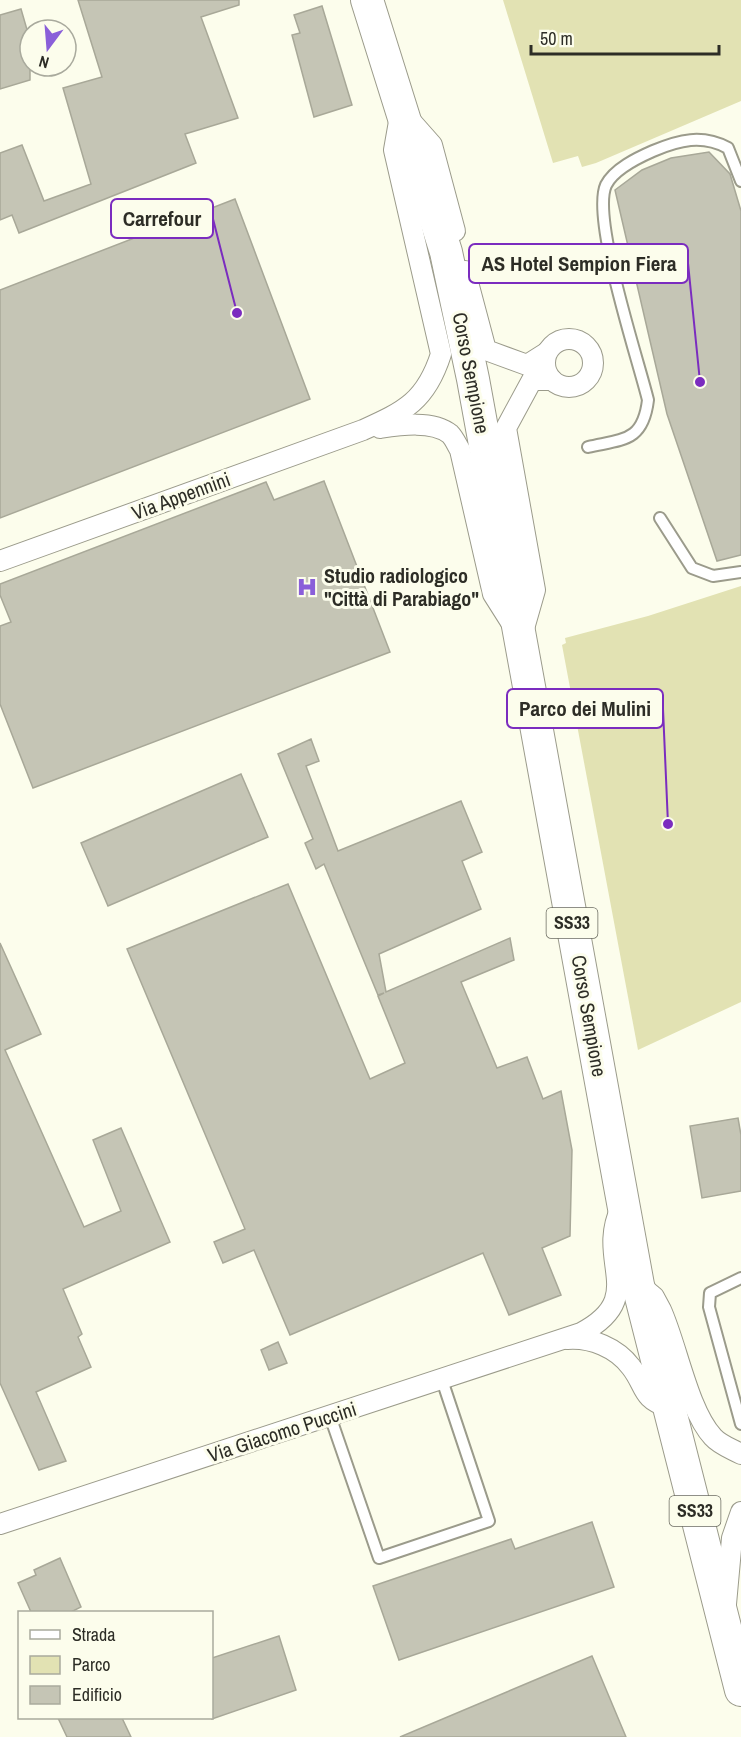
<svg xmlns="http://www.w3.org/2000/svg" width="741" height="1737" viewBox="0 0 741 1737" font-family="'Archivo Narrow',sans-serif">
<rect width="100%" height="100%" fill="#fcfdec"/>
<g fill="#e2e2b3">
<path d="M 503,0 L 741,0 L 741,101 L 596,163 L 582,167 L 578,156 L 553,163 Z"/>
<path d="M 741,586 L 741,1002 L 638,1050 L 562,645 L 566,643 L 565,638 L 648,616 Z"/>
</g>
<g fill="#c5c5b5" stroke="#a8a898" stroke-width="1.5">
<path d="M 78,0 L 239,0 L 239,5 L 201,17 L 238,118 L 185,134 L 196,163 L 19,233 L 12,215 L 0,220 L 0,153 L 22,145 L 44,201 L 91,184 L 63,88 L 102,77 Z"/>
<path d="M 322,6 L 352,105 L 314,117 L 292,35 L 300,33 L 294,15 Z"/>
<path d="M 21,9 L 30,40 L 30,80 L 0,89 L 0,15 Z"/>
<path d="M 709,152 L 730,174 L 741,211 L 741,555 L 717,561 L 667,414 L 615,190 L 642,170 L 671,158 Z"/>
<path d="M 235,199 L 310,399 L 0,518 L 0,290 Z"/>
<path d="M 324,481 L 390,652 L 33,788 L 0,704 L 0,626 L 11,622 L 0,595 L 0,584 L 266,482 L 274,500 Z"/>
<path d="M 311,739 L 319,761 L 306,766 L 338,851 L 461,801 L 482,852 L 462,861 L 481,909 L 379,954 L 386,992 L 510,938 L 514,960 L 461,982 L 497,1068 L 527,1057 L 543,1099 L 561,1091 L 572,1150 L 570,1236 L 542,1248 L 561,1295 L 509,1315 L 483,1253 L 290,1335 L 254,1250 L 223,1263 L 214,1242 L 245,1229 L 127,949 L 288,884 L 370,1079 L 405,1063 L 378,996 L 384,993 L 378,995 L 324,864 L 316,869 L 305,843 L 313,839 L 278,754 Z"/>
<path d="M 241,774 L 268,837 L 108,906 L 81,843 Z"/>
<path d="M 0,943 L 41,1034 L 5,1050 L 84,1227 L 121,1211 L 93,1140 L 121,1128 L 170,1242 L 63,1289 L 82,1334 L 78,1337 L 91,1367 L 36,1392 L 66,1461 L 39,1470 L 0,1383 Z"/>
<path d="M 738,1118 L 741,1135 L 741,1191 L 702,1198 L 690,1126 Z"/>
<path d="M 278,1342 L 287,1363 L 269,1370 L 261,1350 Z"/>
<path d="M 592,1522 L 614,1587 L 399,1660 L 373,1586 L 511,1539 L 515,1549 Z"/>
<path d="M 60,1558 L 81,1607 L 71,1612 L 31,1612 L 18,1583 L 36,1575 L 34,1570 Z"/>
<path d="M 279,1636 L 296,1690 L 212,1719 L 212,1658 Z"/>
<path d="M 592,1656 L 626,1737 L 400,1737 Z"/>
<path d="M 58,1718 L 122,1718 L 131,1737 L 67,1737 Z"/>
</g>
<g fill="none" stroke-linecap="round" stroke-linejoin="round">
<g stroke="#9b9b8b" stroke-width="14">
<g id="lane">
<path d="M 588,447 C 623,439 643,442 648,400 C 638,359 591,218 606,185 C 614,169 637,158 653,151 C 679,140 702,134 728,148 L 741,181"/>
<path d="M 660,518 L 692,568 L 713,576 L 741,572"/>
<path d="M 741,1278 L 710,1293 L 709,1307 L 741,1424"/>
<path d="M 330,1416 L 379,1558 L 489,1521 L 442,1380"/>
</g>
</g>
<g stroke="#9b9b8b" stroke-width="22">
<g id="street">
<path d="M 409,119 L 432,145 L 455,231"/>
<path d="M 465,271 L 486,350 L 527,365 L 546,353"/>
<circle cx="569" cy="363" r="24"/>
<path d="M 380,428 C 400,425 433,420 450,434 C 454,438 457,445 460,450 L 493,594 L 512,624"/>
<path d="M 0,561 L 363,430 C 405,411 426,401 441,354 L 394,150 L 400,116"/>
<path d="M 523,632 L 535,590 L 506,428 L 532,380 L 552,380"/>
<path d="M 642,1287 L 654,1297 L 661,1310 C 677,1345 688,1410 713,1437 C 720,1445 732,1449 741,1454"/>
<path d="M 567,1339 C 591,1337 617,1348 631,1367 C 646,1386 641,1399 668,1407"/>
<path d="M 0,1524 L 581,1333 C 649,1297 595,1262 621,1208"/>
<path d="M 726,1604 L 732,1538 L 741,1512"/>
</g>
</g>
<g stroke="#9b9b8b" stroke-width="34">
<path id="primary" d="M 367,0 L 446,252 L 473,379 L 638,1285 L 741,1690"/>
</g>
<use href="#lane" stroke="#fff" stroke-width="10"/>
<use href="#street" stroke="#fff" stroke-width="20"/>
<use href="#primary" stroke="#fff" stroke-width="32"/>
</g>
<defs>
<g id="hospital-bare" transform="scale(1.62)"><path d="M-5-5h3v3.5h4V-5h3V5h-3V1.5h-4V5h-3Z" fill="#8a5fd9" stroke="#fcfdec" stroke-width="2.5" paint-order="stroke"/></g>
</defs>
<g fill-rule="evenodd">
<use href="#hospital-bare" x="307" y="587"/>
</g>
<g text-anchor="middle" stroke-width="6" stroke-linejoin="round" paint-order="stroke">
<g fill="#fcfdec" stroke="#6b6b61" stroke-width="1.5">
<rect x="546.5" y="908" width="51" height="30" rx="4.5"/>
<rect x="669.5" y="1496" width="51" height="30" rx="4.5"/>
</g>
<g font-size="18" font-weight="bold" fill="#2d2d26">
<text x="572" y="929">SS33</text>
<text x="695" y="1517">SS33</text>
</g>
<g font-size="20" fill="#2d2d26" stroke="#fcfdec">
<text transform="translate(471 373) rotate(79)" y="7">Corso Sempione</text>
<text transform="translate(181 496) rotate(-20)" y="7">Via Appennini</text>
<text transform="translate(589 1016) rotate(80)" y="7">Corso Sempione</text>
<text transform="translate(282 1432) rotate(-18)" y="7">Via Giacomo Puccini</text>
</g>
<g font-size="20" font-weight="bold" fill="#2d2d26" stroke="#fcfdec" text-anchor="start">
<text x="324" y="583">Studio radiologico<tspan x="324" dy="23">"Città di Parabiago"</tspan></text>
</g>
</g>
<path fill="none" stroke="#7b2cbf" stroke-width="2" d="M237 313L213 219M700 382L688 263M668 824L663 709"/>
<g fill="#7b2cbf" stroke="#fcfdec" stroke-width="2">
<circle cx="237" cy="313" r="6"/>
<circle cx="700" cy="382" r="6"/>
<circle cx="668" cy="824" r="6"/>
</g>
<g fill="#fcfdec" stroke="#7b2cbf" stroke-width="2">
<rect x="111" y="199" width="102" height="39" rx="6"/>
<rect x="469" y="244" width="219" height="39" rx="6"/>
<rect x="507" y="689" width="156" height="39" rx="6"/>
</g>
<g font-size="21" text-anchor="middle" font-weight="bold" fill="#2d2d26">
<text x="162" y="226">Carrefour</text>
<text x="579" y="271">AS Hotel Sempion Fiera</text>
<text x="585" y="716">Parco dei Mulini</text>
</g>
<rect x="18" y="1611" width="195" height="108" fill="#fcfdec" stroke="#a9aa9d" stroke-width="1.5"/>
<rect x="30" y="1630" width="30" height="9" fill="#ffffff" stroke="#a9aa9d" stroke-width="1.5"/>
<text x="72" y="1641" font-size="18" fill="#2d2d26">Strada</text>
<rect x="30" y="1656" width="30" height="18" fill="#e2e2b3" stroke="#a9aa9d" stroke-width="1.5"/>
<text x="72" y="1671" font-size="18" fill="#2d2d26">Parco</text>
<rect x="30" y="1686" width="30" height="18" fill="#c5c5b5" stroke="#a9aa9d" stroke-width="1.5"/>
<text x="72" y="1701" font-size="18" fill="#2d2d26">Edificio</text>
<g transform="translate(48 48) rotate(196)"><circle r="28" fill="#fcfdec" stroke="#a9aa9d" stroke-width="1.5"/>
<path d="M0-4.5L10 22L0 15L-10 22Z" fill="#8a5fd9"/>
<text y="-9" font-size="16" font-weight="bold" text-anchor="middle" fill="#2d2d26">N</text>
</g>
<path d="M531 45v9h188v-9" fill="none" stroke="#2d2d26" stroke-width="3"/>
<text x="540" y="45" font-size="18" fill="#2d2d26" stroke="#fcfdec" stroke-width="4.5" paint-order="stroke">50 m</text>
</svg>
